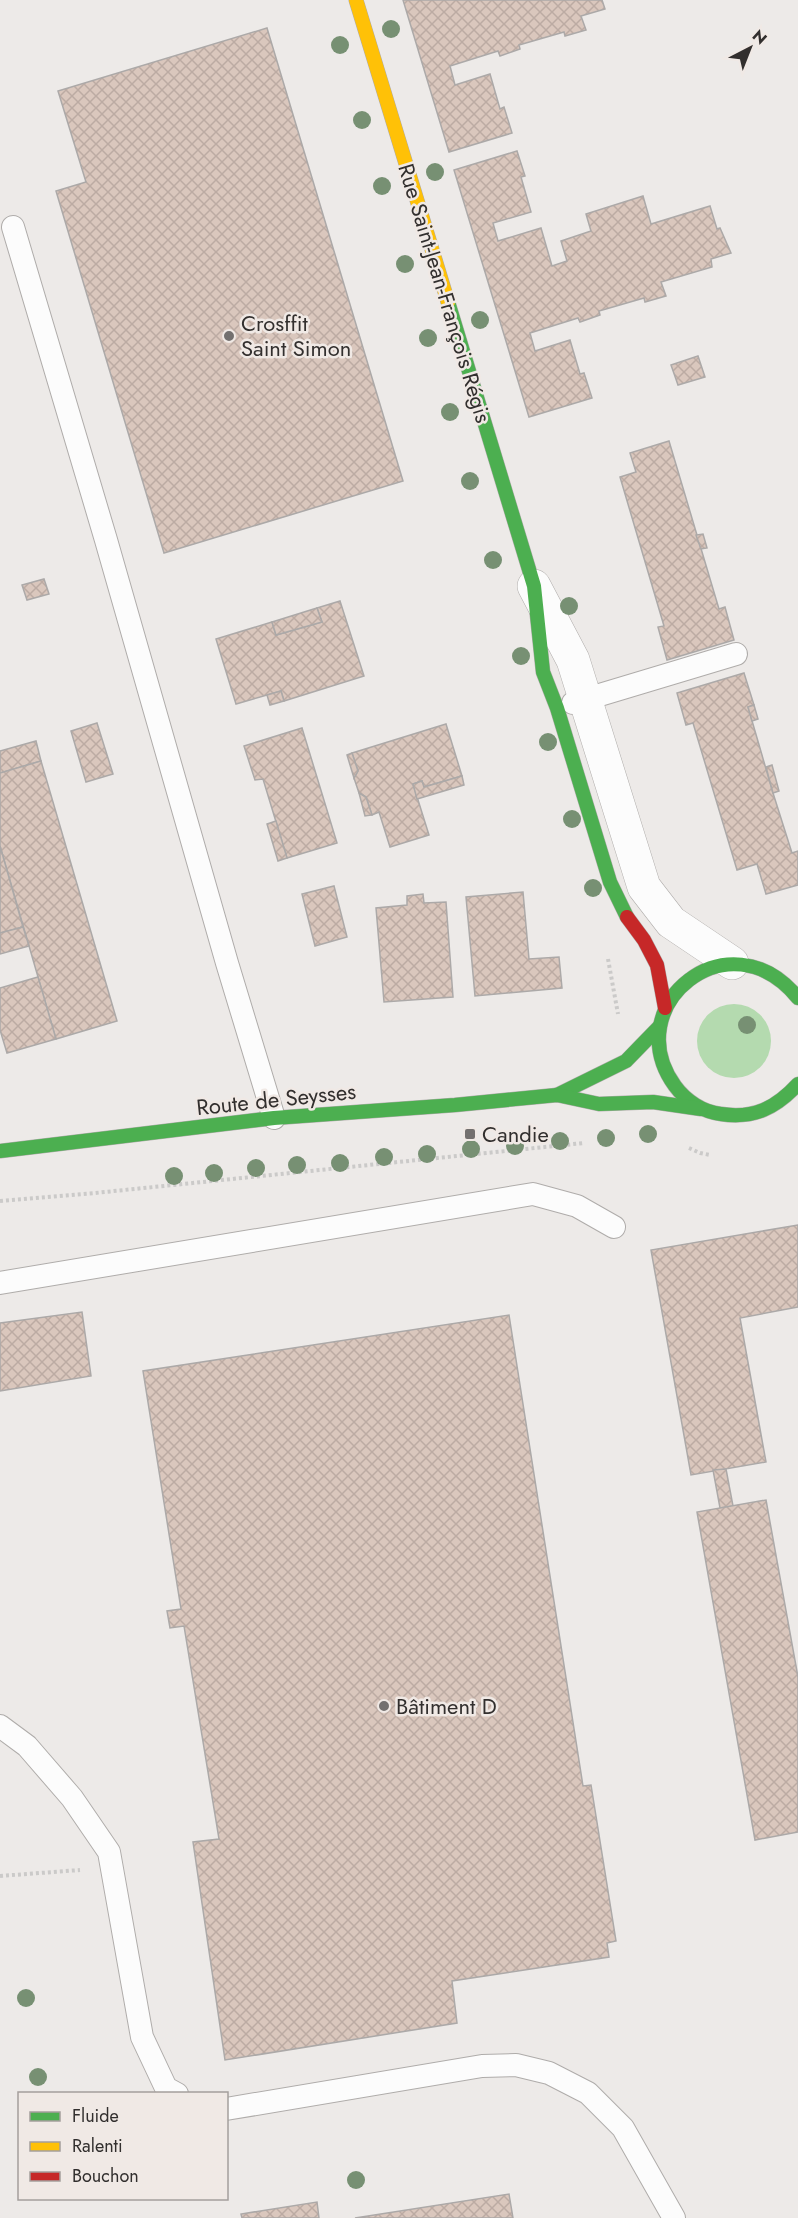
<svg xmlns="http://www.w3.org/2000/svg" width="798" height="2218" viewBox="0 0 798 2218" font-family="Jost,sans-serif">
<defs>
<pattern id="building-cross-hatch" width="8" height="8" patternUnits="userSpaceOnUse" patternTransform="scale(1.5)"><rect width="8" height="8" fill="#dac7bd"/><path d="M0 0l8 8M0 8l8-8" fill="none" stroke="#bcaba3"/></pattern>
</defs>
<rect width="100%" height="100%" fill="#edeae8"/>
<circle fill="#b4daaf" cx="734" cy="1041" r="37"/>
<g fill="url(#building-cross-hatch)" stroke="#aca9a8" stroke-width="1.5">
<path d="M 403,0 L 602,0 L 605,9 L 581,16 L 586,30 L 565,36 L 564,32 L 519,45 L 520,49 L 500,56 L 498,51 L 450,66 L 455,85 L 490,74 L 500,109 L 504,107 L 512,133 L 449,152 Z"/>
<path d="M 267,28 L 403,481 L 164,553 L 56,191 L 86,182 L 58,91 Z"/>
<path d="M 517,151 L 525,176 L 521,177 L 531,212 L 493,223 L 498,241 L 541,228 L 552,266 L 567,261 L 561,241 L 591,231 L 586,214 L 643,196 L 651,224 L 710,206 L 717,229 L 720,228 L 731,253 L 711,259 L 712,267 L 661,282 L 666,296 L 645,302 L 644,298 L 599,311 L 600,315 L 580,322 L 578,318 L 530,333 L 535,351 L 570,340 L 580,374 L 584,373 L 592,398 L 529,417 L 454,170 Z"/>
<path d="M 698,356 L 705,377 L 678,385 L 671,365 Z"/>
<path d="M 669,441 L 719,609 L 725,607 L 734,640 L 667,660 L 658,627 L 664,626 L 620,477 L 636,472 L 630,453 Z"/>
<path d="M 703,534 L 707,548 L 701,549 L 696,535 Z"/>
<path d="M 44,579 L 49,594 L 27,600 L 22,585 Z"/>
<path d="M 340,601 L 364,676 L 284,701 L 281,691 L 236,704 L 216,639 L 272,622 L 276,635 L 322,622 L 317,608 Z"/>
<path d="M 317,608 L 322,622 L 276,635 L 272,622 Z"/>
<path d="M 744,673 L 754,705 L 748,707 L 773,793 L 792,853 L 798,851 L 798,885 L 766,894 L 757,864 L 737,870 L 693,723 L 686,725 L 677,693 Z"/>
<path d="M 281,691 L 284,701 L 270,705 L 267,695 Z"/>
<path d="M 754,705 L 758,719 L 752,721 L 748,707 Z"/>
<path d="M 97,723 L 113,774 L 86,782 L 71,731 Z"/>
<path d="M 446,724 L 462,776 L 424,787 L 422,781 L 413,784 L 429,835 L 390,847 L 379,812 L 372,815 L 366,797 L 359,793 L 354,778 L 358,771 L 352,753 Z"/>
<path d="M 302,728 L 337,843 L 287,858 L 263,779 L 255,780 L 244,746 Z"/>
<path d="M 36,741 L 41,761 L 0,773 L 0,751 Z"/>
<path d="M 352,753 L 358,771 L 354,778 L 347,755 Z"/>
<path d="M 41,761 L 117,1021 L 56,1039 L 0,846 L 0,773 Z"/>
<path d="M 772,765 L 779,791 L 773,793 L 766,767 Z"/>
<path d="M 462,776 L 464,785 L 417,799 L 413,784 L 422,781 L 424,787 Z"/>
<path d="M 359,793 L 366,797 L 372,815 L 365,816 Z"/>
<path d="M 276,821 L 287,858 L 278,861 L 267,824 Z"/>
<path d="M 0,846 L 23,927 L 0,933 Z"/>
<path d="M 334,886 L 347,937 L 315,946 L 302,894 Z"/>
<path d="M 523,892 L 529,959 L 559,957 L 562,988 L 475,996 L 466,897 Z"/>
<path d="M 423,894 L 424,903 L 446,902 L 453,997 L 384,1002 L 376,908 L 407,905 L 407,896 Z"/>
<path d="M 23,927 L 29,946 L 0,954 L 0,933 Z"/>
<path d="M 38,977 L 56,1039 L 7,1053 L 0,1030 L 0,988 Z"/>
<path d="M 798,1225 L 798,1307 L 740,1318 L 766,1462 L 691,1475 L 651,1250 Z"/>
<path d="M 82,1312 L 91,1376 L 0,1391 L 0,1323 Z"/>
<path d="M 509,1315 L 583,1786 L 591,1785 L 616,1941 L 607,1943 L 609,1957 L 452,1981 L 457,2023 L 225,2060 L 193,1842 L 219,1839 L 184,1626 L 170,1628 L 167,1611 L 181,1609 L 143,1371 Z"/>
<path d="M 726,1469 L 733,1506 L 720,1508 L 713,1470 Z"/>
<path d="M 766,1500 L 798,1677 L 798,1832 L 755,1840 L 697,1512 Z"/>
<path d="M 509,2194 L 513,2218 L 355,2218 Z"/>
<path d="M 317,2202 L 319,2218 L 242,2218 L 241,2214 Z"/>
</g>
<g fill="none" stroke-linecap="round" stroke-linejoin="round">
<g stroke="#afacaa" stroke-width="24">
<g id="lane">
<path d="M 13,227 L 106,540 L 227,963 L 274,1118"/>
<path d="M 573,703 L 736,654"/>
<path d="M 0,1283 L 533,1194 L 577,1206 L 614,1227"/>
<path d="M 0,1726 L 27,1746 L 72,1798 L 109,1852 L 142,2037 L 166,2088 L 177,2094"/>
<path d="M 226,2109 L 482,2066 L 516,2065 L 549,2073 L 588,2093 L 623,2128 L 674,2218"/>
</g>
</g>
<g stroke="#afacaa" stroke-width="34">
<path id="street" d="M 534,586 L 573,660 L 644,887 L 671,922 L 732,963"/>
</g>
<g stroke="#afacaa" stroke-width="15">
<g id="fast">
<path d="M 448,302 L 534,586 L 543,672 L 557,708 L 610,882 L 627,917"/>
<path d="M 798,998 C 729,913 617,1006 675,1086 C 686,1101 703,1112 721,1114 C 754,1119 776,1108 798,1084"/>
<path d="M 557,1095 L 626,1061 L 659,1027"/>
<path d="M 0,1151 L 274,1118 L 455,1105 L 557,1095 L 599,1104 L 653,1102 L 701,1109"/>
</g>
</g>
<g stroke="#afacaa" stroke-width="15">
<path id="slow" d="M 356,0 L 448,302"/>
</g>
<g stroke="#afacaa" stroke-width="15">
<path id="jam" d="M 627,917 L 644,940 L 657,965 L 665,1008"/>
</g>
<g stroke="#cbcac9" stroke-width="4" stroke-dasharray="3 3" stroke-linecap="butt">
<path d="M 608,959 L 618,1014"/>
<path d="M 689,1148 L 700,1153 L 710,1155"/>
<path d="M 0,1201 L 95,1193 L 584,1143"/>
<path d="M 0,1876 L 80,1870"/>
</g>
<use href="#lane" stroke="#fcfcfc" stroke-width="22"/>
<use href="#street" stroke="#fcfcfc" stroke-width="33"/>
<use href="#fast" stroke="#4caf50" stroke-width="14"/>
<use href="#slow" stroke="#ffc107" stroke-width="14"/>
<use href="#jam" stroke="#c62828" stroke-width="14"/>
</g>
<g fill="#779073">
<circle cx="391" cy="29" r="9"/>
<circle cx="340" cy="45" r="9"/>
<circle cx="362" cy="120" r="9"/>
<circle cx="435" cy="172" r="9"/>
<circle cx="382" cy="186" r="9"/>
<circle cx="405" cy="264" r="9"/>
<circle cx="480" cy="320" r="9"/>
<circle cx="428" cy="338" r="9"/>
<circle cx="450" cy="412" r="9"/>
<circle cx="470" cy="481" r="9"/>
<circle cx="493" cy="560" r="9"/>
<circle cx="569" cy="606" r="9"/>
<circle cx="521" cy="656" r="9"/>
<circle cx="548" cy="742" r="9"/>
<circle cx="572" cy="819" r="9"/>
<circle cx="593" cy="888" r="9"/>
<circle cx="747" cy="1025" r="9"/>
<circle cx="648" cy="1134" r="9"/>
<circle cx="606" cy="1138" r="9"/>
<circle cx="560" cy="1141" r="9"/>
<circle cx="515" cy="1146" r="9"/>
<circle cx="471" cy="1149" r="9"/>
<circle cx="427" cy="1154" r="9"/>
<circle cx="384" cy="1157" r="9"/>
<circle cx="340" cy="1163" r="9"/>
<circle cx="297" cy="1165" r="9"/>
<circle cx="256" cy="1168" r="9"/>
<circle cx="214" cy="1173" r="9"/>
<circle cx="174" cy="1176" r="9"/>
<circle cx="26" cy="1998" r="9"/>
<circle cx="38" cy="2077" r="9"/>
<circle cx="356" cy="2180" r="9"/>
</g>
<g fill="#73706f" stroke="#f0e9e5" stroke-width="2">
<circle cx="229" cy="336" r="6"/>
<rect x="464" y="1128" width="12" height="12" rx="3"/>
<circle cx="384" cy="1706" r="6"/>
</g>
<g text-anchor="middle" stroke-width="5" stroke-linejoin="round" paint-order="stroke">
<g font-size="22" fill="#322f2e" stroke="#f0e9e5">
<text transform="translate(445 293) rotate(73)" y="8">Rue Saint-Jean-François Régis</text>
<text transform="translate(276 1099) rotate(-6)" y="8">Route de Seysses</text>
</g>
<g font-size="22" fill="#322f2e" stroke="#f0e9e5" text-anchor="start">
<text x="241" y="331">Crosffit<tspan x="241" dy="25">Saint Simon</tspan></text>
<text x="482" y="1142">Candie</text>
<text x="396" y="1714">Bâtiment D</text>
</g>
</g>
<rect x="18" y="2092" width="210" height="108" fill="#f0e9e5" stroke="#a49f9c" stroke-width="1.5"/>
<rect x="30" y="2112" width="30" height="9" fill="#4caf50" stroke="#a49f9c" stroke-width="1.5"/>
<text x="72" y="2122" font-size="18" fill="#322f2e">Fluide</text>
<rect x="30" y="2142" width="30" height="9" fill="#ffc107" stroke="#a49f9c" stroke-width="1.5"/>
<text x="72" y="2152" font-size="18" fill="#322f2e">Ralenti</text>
<rect x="30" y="2172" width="30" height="9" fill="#c62828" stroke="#a49f9c" stroke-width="1.5"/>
<text x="72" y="2182" font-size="18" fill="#322f2e">Bouchon</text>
<g transform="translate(750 48) rotate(42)" stroke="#f0e9e5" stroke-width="4.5" paint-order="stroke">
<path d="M0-4.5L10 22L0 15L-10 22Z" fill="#322f2e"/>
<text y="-9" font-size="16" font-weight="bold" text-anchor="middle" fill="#322f2e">N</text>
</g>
</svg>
